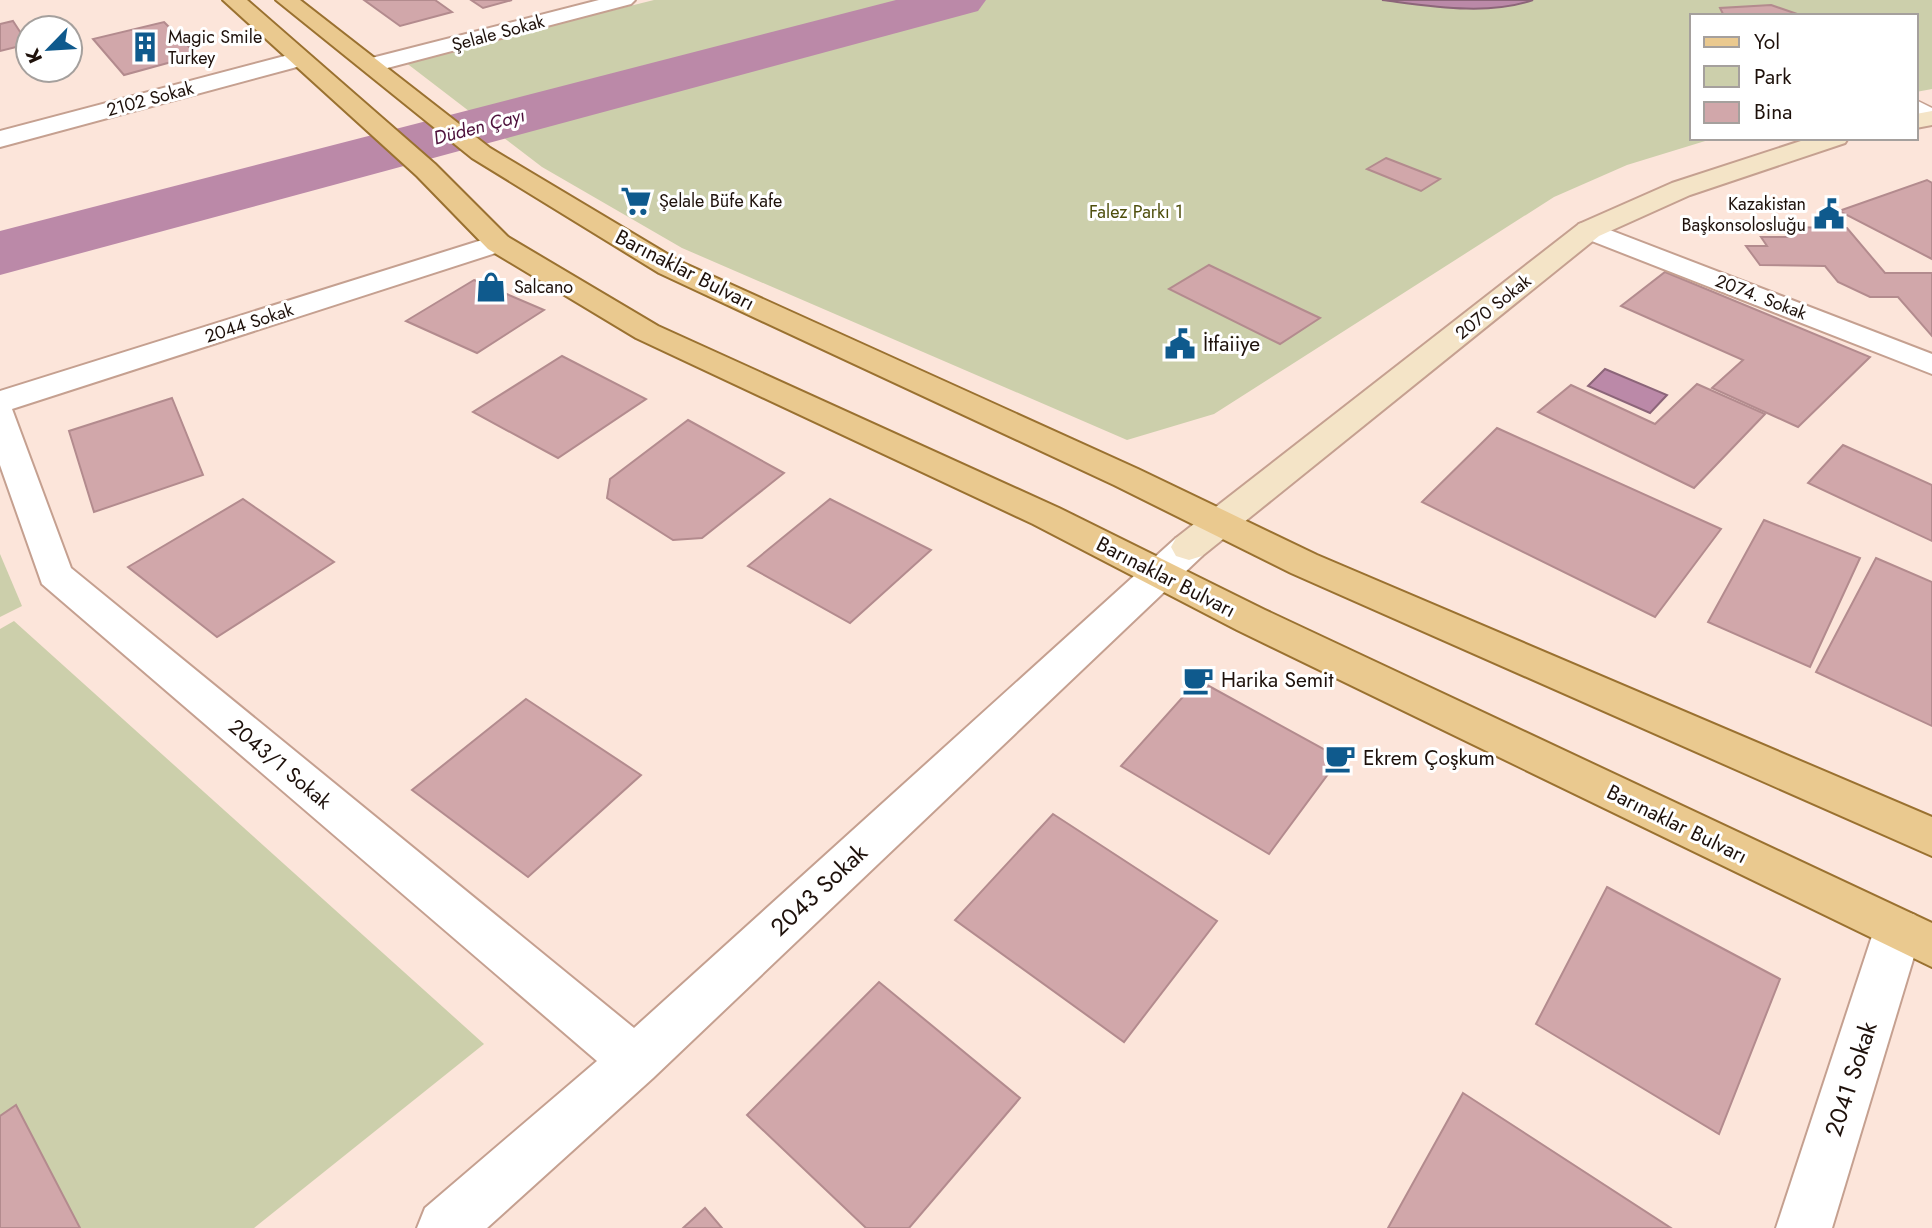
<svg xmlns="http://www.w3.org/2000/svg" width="1932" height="1228" viewBox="0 0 1932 1228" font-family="Jost,sans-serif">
<rect width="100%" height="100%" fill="#fce5da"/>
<g fill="#cccfab">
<path d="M 654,0 L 1932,0 L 1932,89 L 1916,92 L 1916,16 L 1692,16 L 1692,138 L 1715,138 L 1627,165 L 1554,197 L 1214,414 L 1127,440 L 682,248 L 542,167 L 405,62 Z"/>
<path d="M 0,554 L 22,606 L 0,617 Z"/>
<path d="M 14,621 L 484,1044 L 254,1228 L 0,1228 L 0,629 Z"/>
</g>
<g fill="#bb89a8" stroke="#8c6579" stroke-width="2">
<path d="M 1382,0 L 1533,0 C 1487,16 1430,6 1382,0 Z"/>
<path d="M 1605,369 L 1667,395 L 1650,413 L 1588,386 Z"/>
</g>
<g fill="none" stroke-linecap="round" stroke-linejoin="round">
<path fill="#bb89a8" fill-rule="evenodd" d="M 896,0 L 986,0 L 978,11 L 0,275 L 0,231 Z"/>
</g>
<g fill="#d1a7aa" stroke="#b38b8e" stroke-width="2">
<path d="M 364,0 L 435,0 L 452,12 L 400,26 Z"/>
<path d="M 471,0 L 512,0 L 483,8 Z"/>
<path d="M 1771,5 L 1803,16 L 1724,16 L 1720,8 Z"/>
<path d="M 13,21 L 28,44 L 0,51 L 0,24 Z"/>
<path d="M 164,22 L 197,55 L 124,75 L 93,39 Z"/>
<path d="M 1386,158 L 1440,179 L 1421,191 L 1367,169 Z"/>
<path d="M 1927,180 L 1932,183 L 1932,259 L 1839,211 Z"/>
<path d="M 1782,227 L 1847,228 L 1885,273 L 1932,273 L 1932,336 L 1898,297 L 1870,297 L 1838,282 L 1825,266 L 1760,265 L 1746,246 L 1767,246 L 1761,237 L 1791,237 Z"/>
<path d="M 1209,265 L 1303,310 L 1320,318 L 1280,344 L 1169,289 Z"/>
<path d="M 1665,272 L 1870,357 L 1798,427 L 1712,388 L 1743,360 L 1621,306 Z"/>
<path d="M 474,280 L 544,310 L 477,353 L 406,321 Z"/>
<path d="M 562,356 L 646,399 L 558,458 L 473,412 Z"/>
<path d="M 1697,384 L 1765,414 L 1694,488 L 1538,412 L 1571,385 L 1655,424 Z"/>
<path d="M 172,398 L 203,475 L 94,512 L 69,431 Z"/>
<path d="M 688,420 L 784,473 L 702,538 L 673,540 L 607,498 L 610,479 Z"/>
<path d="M 1497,428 L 1721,529 L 1655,617 L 1422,502 Z"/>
<path d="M 1843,445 L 1932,485 L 1932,541 L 1808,483 Z"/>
<path d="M 243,499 L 334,562 L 217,637 L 128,567 Z"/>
<path d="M 830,499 L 931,550 L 850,623 L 748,566 Z"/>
<path d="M 1764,520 L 1860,558 L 1810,667 L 1708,622 Z"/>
<path d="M 1876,558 L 1932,582 L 1932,726 L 1816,672 Z"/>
<path d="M 1198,680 L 1340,758 L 1269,854 L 1121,766 Z"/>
<path d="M 526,699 L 641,775 L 528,877 L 412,790 Z"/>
<path d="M 1053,814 L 1217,921 L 1124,1042 L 955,920 Z"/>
<path d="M 1607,887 L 1780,979 L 1719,1134 L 1536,1024 Z"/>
<path d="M 879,982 L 1020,1098 L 909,1228 L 866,1228 L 747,1115 Z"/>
<path d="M 1463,1093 L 1671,1228 L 1388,1228 Z"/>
<path d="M 16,1105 L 80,1228 L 0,1228 L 0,1116 Z"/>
<path d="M 705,1208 L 722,1228 L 683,1228 Z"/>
</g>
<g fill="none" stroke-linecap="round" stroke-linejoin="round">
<g stroke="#c5a090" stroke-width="3">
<path id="lane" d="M 1916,100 L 1932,108 L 1932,123 L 1916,115 Z"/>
</g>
<g stroke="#c5a090" stroke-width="4">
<g id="street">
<path d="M 599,0 L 635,0 L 631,4 L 372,72 L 361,65 L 364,60 Z"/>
<path d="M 300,52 L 308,54 L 311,59 L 308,64 L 0,147 L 0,131 Z"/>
<path d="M 1589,222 L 1932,354 L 1932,374 L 1579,236 L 1575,230 L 1579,224 Z"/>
<path d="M 498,235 L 508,237 L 512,243 L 508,249 L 12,409 L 71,568 L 634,1028 L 1176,538 L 1189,534 L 1202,538 L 1207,547 L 1202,556 L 653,1078 L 487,1228 L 417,1228 L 425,1208 L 597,1061 L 42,584 L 0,465 L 0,391 Z"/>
<path d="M 1898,909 L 1915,915 L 1922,930 L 1832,1228 L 1776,1228 L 1874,930 L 1881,915 Z"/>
</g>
</g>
<g stroke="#c5a090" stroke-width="4">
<g id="secondary">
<path d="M 1932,111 L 1932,125 L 1916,128 L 1916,114 Z"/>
<path d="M 1810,138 L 1848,138 L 1845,143 L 1690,195 L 1599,236 L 1202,556 L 1189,560 L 1176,556 L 1171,547 L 1176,538 L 1579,224 L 1672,183 Z"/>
</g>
</g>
<g stroke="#9a7130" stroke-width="4">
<g id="primary">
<path d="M 223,0 L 247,0 L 435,164 L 508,237 L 658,326 L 1059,508 L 1265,610 L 1932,923 L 1932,967 L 1237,630 L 1033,524 L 636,338 L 488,249 L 417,176 Z"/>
<path d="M 276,0 L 300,0 L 490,148 L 679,261 L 1138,469 L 1317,555 L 1932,817 L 1932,856 L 1291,573 L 1114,485 L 659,273 L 472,158 Z"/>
</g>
</g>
<use href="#lane" fill="#fff" fill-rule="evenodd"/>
<use href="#street" fill="#fff" fill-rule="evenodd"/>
<use href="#secondary" fill="#f4e4c7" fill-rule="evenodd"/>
<use href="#primary" fill="#eac98f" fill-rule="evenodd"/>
</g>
<defs>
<g id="building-bare" transform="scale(2.415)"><path d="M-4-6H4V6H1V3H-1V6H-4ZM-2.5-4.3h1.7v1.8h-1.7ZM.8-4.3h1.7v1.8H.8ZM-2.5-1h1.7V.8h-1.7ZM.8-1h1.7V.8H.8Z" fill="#0f5a8d" stroke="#fff" stroke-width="2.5" paint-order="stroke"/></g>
<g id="supermarket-bare" transform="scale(2.415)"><path d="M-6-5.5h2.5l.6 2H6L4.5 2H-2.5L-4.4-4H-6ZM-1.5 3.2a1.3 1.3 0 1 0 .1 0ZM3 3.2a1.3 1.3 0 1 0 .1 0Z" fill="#0f5a8d" stroke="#fff" stroke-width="2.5" paint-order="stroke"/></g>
<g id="civic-bare" transform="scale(2.415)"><path d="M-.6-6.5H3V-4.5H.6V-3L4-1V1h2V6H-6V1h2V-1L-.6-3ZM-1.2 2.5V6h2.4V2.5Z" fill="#0f5a8d" stroke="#fff" stroke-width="2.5" paint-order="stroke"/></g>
<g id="shop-bare" transform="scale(2.415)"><path d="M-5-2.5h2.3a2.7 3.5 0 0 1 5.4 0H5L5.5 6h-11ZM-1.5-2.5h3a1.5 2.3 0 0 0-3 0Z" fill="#0f5a8d" stroke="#fff" stroke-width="2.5" paint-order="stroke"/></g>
<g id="cafe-bare" transform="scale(2.415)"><path d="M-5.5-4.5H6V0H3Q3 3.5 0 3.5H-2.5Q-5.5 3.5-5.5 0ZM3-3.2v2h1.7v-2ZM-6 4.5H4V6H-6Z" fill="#0f5a8d" stroke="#fff" stroke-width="2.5" paint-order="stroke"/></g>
</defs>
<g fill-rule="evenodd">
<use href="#building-bare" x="145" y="47"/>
<use href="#supermarket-bare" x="636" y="201"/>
<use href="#civic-bare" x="1829" y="214"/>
<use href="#shop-bare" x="491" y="287"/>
<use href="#civic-bare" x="1180" y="344"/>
<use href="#cafe-bare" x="1198" y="680"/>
<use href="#cafe-bare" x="1340" y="758"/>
</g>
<g text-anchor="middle" stroke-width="6" stroke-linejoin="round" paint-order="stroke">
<g font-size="18" fill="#1e110b" stroke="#fff">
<text transform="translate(498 33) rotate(-15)" y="6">Şelale Sokak</text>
<text transform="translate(150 99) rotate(-15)" y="6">2102 Sokak</text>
<text transform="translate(1761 297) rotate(21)" y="6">2074. Sokak</text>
<text transform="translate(1493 307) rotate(-39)" y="6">2070 Sokak</text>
<text transform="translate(249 323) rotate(-18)" y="6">2044 Sokak</text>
</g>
<g font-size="18" fill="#1e110b" stroke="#fff" text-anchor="start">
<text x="168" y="43">Magic Smile<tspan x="168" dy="21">Turkey</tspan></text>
<text x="659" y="207">Şelale Büfe Kafe</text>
<text x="1806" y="210" text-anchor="end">Kazakistan<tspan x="1806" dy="21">Başkonsolosluğu</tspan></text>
<text x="514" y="293">Salcano</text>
</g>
<g font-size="18" fill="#4f4f0d" stroke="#fff">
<text x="1136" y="218">Falez Parkı 1</text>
</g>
<g font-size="19" font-style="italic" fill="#4e113c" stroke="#fff">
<text transform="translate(479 126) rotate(-15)" y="7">Düden Çayı</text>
</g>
<g font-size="21" fill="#1e110b" stroke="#fff">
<text transform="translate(685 270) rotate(27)" y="7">Barınaklar Bulvarı</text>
<text transform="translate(1166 577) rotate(27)" y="7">Barınaklar Bulvarı</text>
<text transform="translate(280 764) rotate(40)" y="7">2043/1 Sokak</text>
<text transform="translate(1677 824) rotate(26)" y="7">Barınaklar Bulvarı</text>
</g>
<g font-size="21" fill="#1e110b" stroke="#fff" text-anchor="start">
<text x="1203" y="351">İtfaiiye</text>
<text x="1221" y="687">Harika Semit</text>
<text x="1363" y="765">Ekrem Çoşkum</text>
</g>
<g font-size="24" fill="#1e110b" stroke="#fff">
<text transform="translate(819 890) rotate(-43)" y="8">2043 Sokak</text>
<text transform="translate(1851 1079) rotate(-72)" y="8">2041 Sokak</text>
</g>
</g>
<rect x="1690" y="14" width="228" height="126" fill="#ffffff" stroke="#a5a09d" stroke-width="2"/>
<rect x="1704" y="37" width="35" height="10" fill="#eac98f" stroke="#a5a09d" stroke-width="2"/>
<text x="1754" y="49" font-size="21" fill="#1e110b">Yol</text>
<rect x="1704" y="66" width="35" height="21" fill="#cccfab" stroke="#a5a09d" stroke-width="2"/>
<text x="1754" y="84" font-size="21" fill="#1e110b">Park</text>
<rect x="1704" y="102" width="35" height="21" fill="#d1a7aa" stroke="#a5a09d" stroke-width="2"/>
<text x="1754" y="119" font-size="21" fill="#1e110b">Bina</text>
<g transform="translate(49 49) rotate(245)"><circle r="33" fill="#ffffff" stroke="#a5a09d" stroke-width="2"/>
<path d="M0-5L12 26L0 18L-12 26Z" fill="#0f5a8d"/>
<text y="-10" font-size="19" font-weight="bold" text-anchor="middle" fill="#1e110b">K</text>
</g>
</svg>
